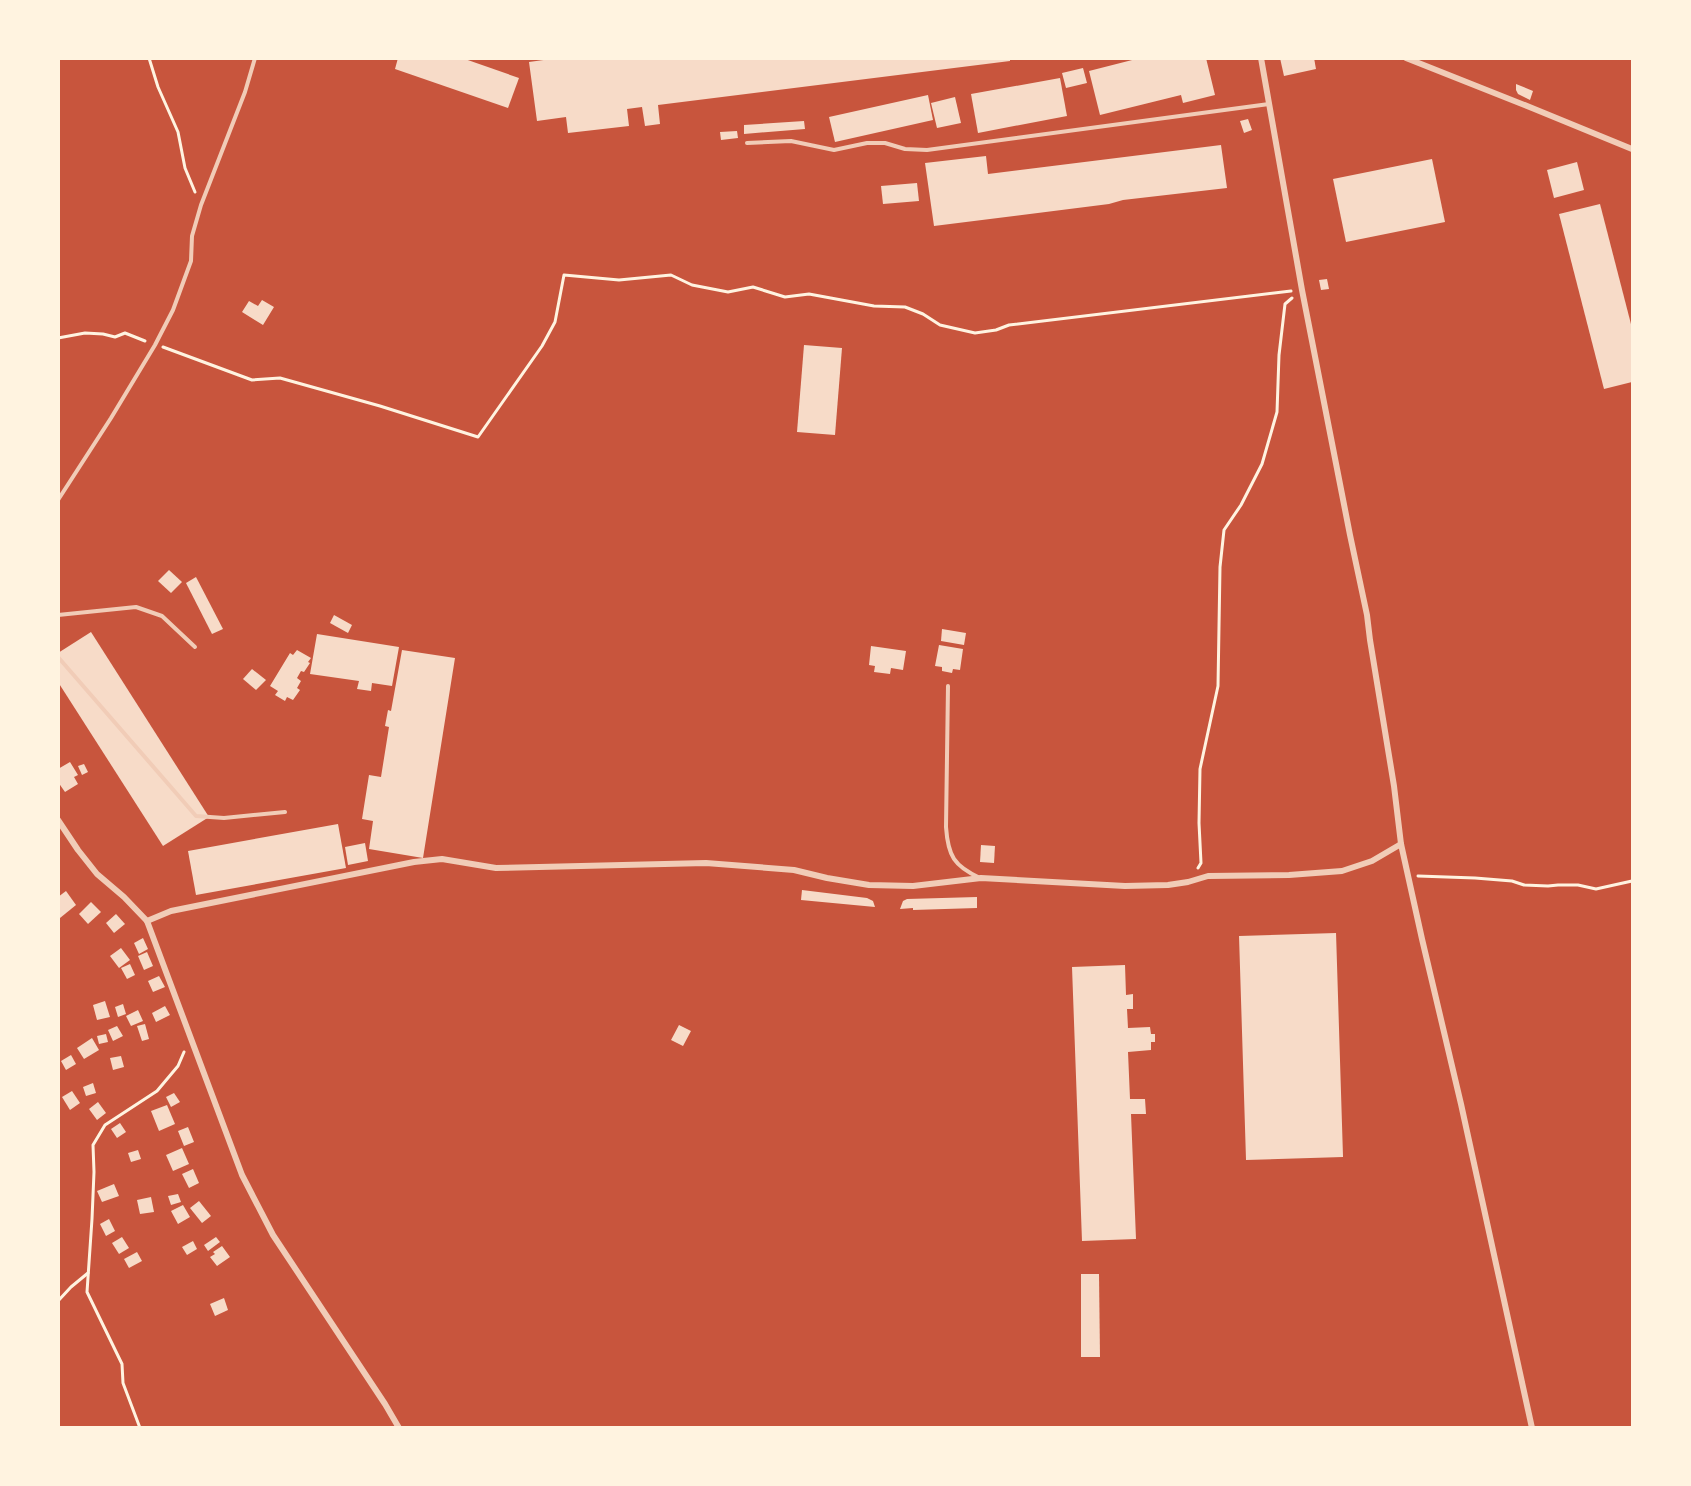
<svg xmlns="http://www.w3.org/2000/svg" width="1691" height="1486" viewBox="0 0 1691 1486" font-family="'Space Grotesk',sans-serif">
<rect width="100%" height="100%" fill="#c8553d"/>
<g fill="#f7dbc8">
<path d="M 398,58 L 462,58 L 519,78 L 508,108 L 395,69 Z"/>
<path d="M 558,58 L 1010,58 L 1010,61 L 658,105 L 660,124 L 645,126 L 642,107 L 627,109 L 629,126 L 568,133 L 566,117 L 537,121 L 529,62 Z"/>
<path d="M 1140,58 L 1206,58 L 1215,95 L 1183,103 L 1181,95 L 1100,115 L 1089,71 Z"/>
<path d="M 1280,58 L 1314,58 L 1316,69 L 1284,76 Z"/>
<path d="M 1083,68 L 1087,83 L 1066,88 L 1062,73 Z"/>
<path d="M 1060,78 L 1067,116 L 978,133 L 971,94 Z"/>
<path d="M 1516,84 L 1533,91 L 1530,100 L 1518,94 L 1516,90 Z"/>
<path d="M 928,95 L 933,120 L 835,142 L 829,117 Z"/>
<path d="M 955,97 L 961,123 L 937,128 L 931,103 Z"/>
<path d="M 1248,119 L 1252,130 L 1244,133 L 1240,121 Z"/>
<path d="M 804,121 L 805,129 L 744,134 L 744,125 Z"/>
<path d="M 737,131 L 738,138 L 721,140 L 720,132 Z"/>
<path d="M 1221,145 L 1227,188 L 1123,200 L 1109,204 L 934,226 L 925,163 L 986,156 L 988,174 Z"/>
<path d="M 1432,159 L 1445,222 L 1346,242 L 1333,179 Z"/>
<path d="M 1577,162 L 1584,190 L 1554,198 L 1547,170 Z"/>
<path d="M 917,183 L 919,201 L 883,204 L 881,186 Z"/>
<path d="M 1600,204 L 1632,328 L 1632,382 L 1604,389 L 1559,214 Z"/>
<path d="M 1327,279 L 1329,289 L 1321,290 L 1319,280 Z"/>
<path d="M 262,300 L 274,307 L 263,325 L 242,312 L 249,301 L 258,306 Z"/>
<path d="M 804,345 L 842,348 L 835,435 L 797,432 Z"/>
<path d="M 169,570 L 182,582 L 171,593 L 158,581 Z"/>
<path d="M 196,577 L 223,629 L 212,634 L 186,583 Z"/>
<path d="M 334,615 L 352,625 L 348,633 L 330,623 Z"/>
<path d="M 942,629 L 966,633 L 964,645 L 941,641 Z"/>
<path d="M 91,632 L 209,817 L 163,846 L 58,682 L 58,653 Z"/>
<path d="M 317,634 L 399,647 L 392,686 L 372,683 L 371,691 L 357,689 L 359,681 L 310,674 Z"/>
<path d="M 939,645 L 963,649 L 960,670 L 953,669 L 952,673 L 942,671 L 942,667 L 935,666 Z"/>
<path d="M 871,646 L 906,651 L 903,670 L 891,668 L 890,674 L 874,672 L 875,666 L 869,665 Z"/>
<path d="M 297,650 L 311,658 L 308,662 L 310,663 L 304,672 L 301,671 L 297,678 L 301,681 L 297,688 L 300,690 L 293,700 L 287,697 L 285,701 L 275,695 L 278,691 L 270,686 L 290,653 L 293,655 Z"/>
<path d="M 402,650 L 455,658 L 423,858 L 369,849 L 373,821 L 362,819 L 369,775 L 381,777 L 389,727 L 385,726 L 388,710 L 391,711 Z"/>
<path d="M 252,669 L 266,680 L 256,690 L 243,679 Z"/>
<path d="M 70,762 L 78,775 L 74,777 L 78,784 L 65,792 L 58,782 L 58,769 Z"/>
<path d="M 84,764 L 88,772 L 82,775 L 78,766 Z"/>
<path d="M 338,824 L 346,868 L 196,895 L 188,851 Z"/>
<path d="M 365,843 L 368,861 L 348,865 L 345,847 Z"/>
<path d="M 981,845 L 995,846 L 994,863 L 980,862 Z"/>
<path d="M 802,890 L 867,898 L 873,901 L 875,907 L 801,900 Z"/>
<path d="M 66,891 L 76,905 L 60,918 L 58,897 Z"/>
<path d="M 977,897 L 977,908 L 913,910 L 913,908 L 900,909 L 903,901 L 907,899 Z"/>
<path d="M 91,902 L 101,912 L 88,924 L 79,914 Z"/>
<path d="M 116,914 L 125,924 L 114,933 L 106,923 Z"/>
<path d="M 1336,933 L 1343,1157 L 1246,1160 L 1239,936 Z"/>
<path d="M 143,938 L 148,949 L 139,954 L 134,943 Z"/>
<path d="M 121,948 L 130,960 L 119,968 L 110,956 Z"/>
<path d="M 147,952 L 153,966 L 144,970 L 138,956 Z"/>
<path d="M 130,964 L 135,975 L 127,979 L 121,968 Z"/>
<path d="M 1125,965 L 1126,995 L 1133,994 L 1133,1009 L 1127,1009 L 1128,1028 L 1150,1027 L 1151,1034 L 1155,1034 L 1155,1042 L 1151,1042 L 1151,1050 L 1128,1052 L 1130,1099 L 1145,1099 L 1146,1114 L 1131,1114 L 1136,1239 L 1082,1241 L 1072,967 Z"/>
<path d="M 159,976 L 165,987 L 153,992 L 148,981 Z"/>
<path d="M 105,1001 L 110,1017 L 97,1020 L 93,1005 Z"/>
<path d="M 123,1004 L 126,1014 L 118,1017 L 115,1007 Z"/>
<path d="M 165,1006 L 170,1015 L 156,1022 L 152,1013 Z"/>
<path d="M 138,1010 L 143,1021 L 131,1026 L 126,1016 Z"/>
<path d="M 145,1024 L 149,1039 L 142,1041 L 137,1026 Z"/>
<path d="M 679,1025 L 691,1031 L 683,1046 L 671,1040 Z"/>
<path d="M 117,1026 L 123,1036 L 113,1041 L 108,1030 Z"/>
<path d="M 106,1034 L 108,1042 L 99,1044 L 97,1036 Z"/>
<path d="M 92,1038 L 99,1050 L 84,1059 L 77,1048 Z"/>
<path d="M 71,1055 L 76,1064 L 66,1070 L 61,1061 Z"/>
<path d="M 121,1056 L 124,1067 L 113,1070 L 110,1058 Z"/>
<path d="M 93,1083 L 96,1093 L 86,1096 L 83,1087 Z"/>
<path d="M 72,1091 L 80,1103 L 70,1110 L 62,1097 Z"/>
<path d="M 174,1093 L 180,1102 L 171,1107 L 166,1097 Z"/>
<path d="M 98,1102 L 106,1113 L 97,1120 L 89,1109 Z"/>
<path d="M 167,1105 L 175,1124 L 159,1131 L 151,1111 Z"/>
<path d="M 120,1123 L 126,1132 L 117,1138 L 111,1129 Z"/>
<path d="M 188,1127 L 194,1142 L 184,1146 L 178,1131 Z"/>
<path d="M 182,1148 L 189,1164 L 173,1171 L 166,1155 Z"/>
<path d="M 138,1150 L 141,1159 L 131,1162 L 128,1153 Z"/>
<path d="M 193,1169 L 199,1183 L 189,1188 L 182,1174 Z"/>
<path d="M 114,1184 L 119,1196 L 102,1202 L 97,1191 Z"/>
<path d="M 178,1194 L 181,1202 L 171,1205 L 168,1196 Z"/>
<path d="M 151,1197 L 154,1212 L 140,1214 L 137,1200 Z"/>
<path d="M 199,1201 L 211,1216 L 202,1223 L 190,1208 Z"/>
<path d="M 183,1205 L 190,1217 L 178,1224 L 171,1211 Z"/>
<path d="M 109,1219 L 115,1231 L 106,1236 L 100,1224 Z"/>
<path d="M 122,1237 L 129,1248 L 119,1254 L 112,1243 Z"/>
<path d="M 216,1237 L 220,1242 L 208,1251 L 204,1245 Z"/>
<path d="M 193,1241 L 197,1249 L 187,1255 L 182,1247 Z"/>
<path d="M 222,1246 L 230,1257 L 217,1266 L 210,1257 L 215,1254 L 213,1252 Z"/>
<path d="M 137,1252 L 142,1261 L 129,1268 L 124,1259 Z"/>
<path d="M 1081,1274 L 1099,1274 L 1100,1357 L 1081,1357 Z"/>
<path d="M 224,1298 L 228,1310 L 215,1316 L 210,1304 Z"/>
</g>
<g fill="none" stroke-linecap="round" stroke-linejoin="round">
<g stroke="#fff3e0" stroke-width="3">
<path d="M 149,58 L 158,87 L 178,132 L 185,168 L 195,192"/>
<path d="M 58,338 L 85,333 L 103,334 L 115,337 L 125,333 L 145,341"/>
<path d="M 163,347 L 252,380 L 280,378 L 380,406 L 478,437 L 542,346 L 555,322 L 564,275 L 619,280 L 671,275 L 692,285 L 728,292 L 753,287 L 785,297 L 809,294 L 874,306 L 905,307 L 923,314 L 940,325 L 975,333 L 996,330 L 1009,325 L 1291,291"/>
<path d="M 1198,868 L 1201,863 L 1199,823 L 1200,769 L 1218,686 L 1220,567 L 1224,530 L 1241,505 L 1262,464 L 1277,412 L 1279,355 L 1285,304 L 1292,298"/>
<path d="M 1418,876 L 1475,878 L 1512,881 L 1524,885 L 1548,886 L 1558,885 L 1578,885 L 1596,889 L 1632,881"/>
<path d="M 58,1301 L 71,1287 L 88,1273"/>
<path d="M 140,1428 L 123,1383 L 122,1364 L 87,1292 L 92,1219 L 94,1172 L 93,1145 L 105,1125 L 157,1091 L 178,1066 L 184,1052"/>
</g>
<g stroke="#f1ccb7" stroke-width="4">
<path d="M 747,143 L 791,141 L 834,150 L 867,143 L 885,143 L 905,149 L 927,150 L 1269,104"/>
<path d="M 58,500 L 111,418 L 155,345 L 173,310 L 191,261 L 192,236 L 201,205 L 245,92 L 255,58"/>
<path d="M 58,615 L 136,607 L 162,616 L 195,647"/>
<path d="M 58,657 L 196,816 L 224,818 L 285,812"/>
<path d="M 948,686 L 946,827 C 948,856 954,866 980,878"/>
</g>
<g stroke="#f1ccb7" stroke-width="6">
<path d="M 1261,58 L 1302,290 L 1350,535 L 1367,615 L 1370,640 L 1394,786 L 1401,844 L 1422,939 L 1461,1104 L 1532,1428"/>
<path d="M 1406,58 L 1532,108 L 1632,149"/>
<path d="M 58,820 L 78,850 L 97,874 L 124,897 L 147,921 L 242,1175 L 273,1235 L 385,1404 L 399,1428"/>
<path d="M 147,921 L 171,911 L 414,862 L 442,859 L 496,868 L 706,863 L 794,870 L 827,878 L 869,885 L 913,886 L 981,878 L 1125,886 L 1168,885 L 1188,882 L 1208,876 L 1289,875 L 1342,871 L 1372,861 L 1401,844"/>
</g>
</g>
<rect width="1691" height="1486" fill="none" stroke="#fff3e0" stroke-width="120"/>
</svg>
